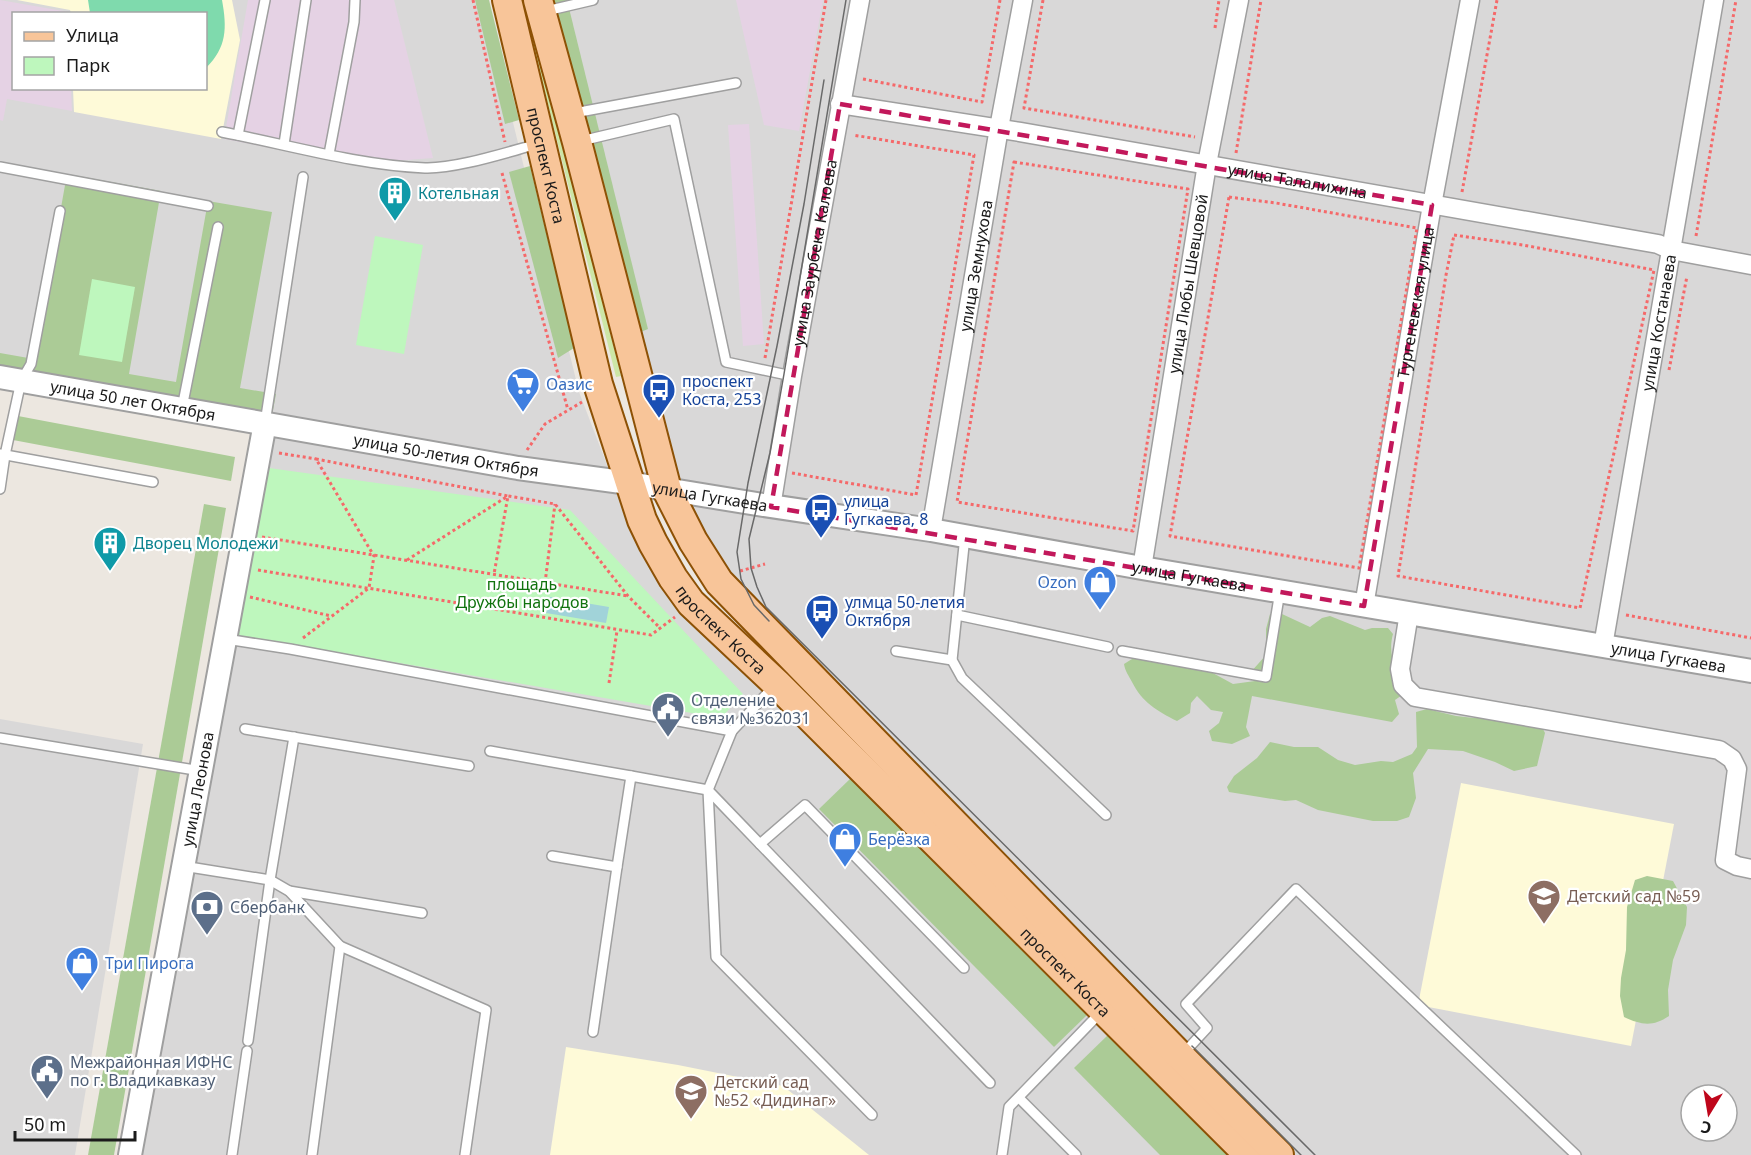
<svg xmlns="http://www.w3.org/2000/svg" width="1751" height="1155" viewBox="0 0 1751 1155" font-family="'Noto Sans',sans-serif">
<rect width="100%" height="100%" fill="#ece7e0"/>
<g fill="#d9d8d8" fill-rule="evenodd">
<path d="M 0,0 L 483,0 L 579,392 L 612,478 L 0,369 ZM 14,14 L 206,14 L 206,88 L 14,88 Z"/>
<path d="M 538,0 L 1751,0 L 1751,1155 L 1279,1155 L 693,541 ZM 1691,1095 L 1727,1095 L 1727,1131 L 1691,1131 Z"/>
<path d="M 265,423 L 629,483 L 653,543 L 1249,1155 L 130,1155 Z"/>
<path d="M 0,719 L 143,744 L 75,1155 L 0,1155 Z"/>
</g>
<g fill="#e5d2e4">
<path d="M 0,0 L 69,12 L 69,14 L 14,14 L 14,88 L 71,89 L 72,111 L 7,99 L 3,121 L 0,120 Z"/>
<path d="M 248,0 L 394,0 L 433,158 L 355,164 L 224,139 Z"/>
<path d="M 736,0 L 823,0 L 799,131 L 764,125 Z"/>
<path d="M 749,124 L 764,344 L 743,346 L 728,125 Z"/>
</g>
<g fill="#fefad8">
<path d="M 17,0 L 232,0 L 240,40 L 221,139 L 74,112 L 73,89 L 206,88 L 206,14 L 71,13 L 70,10 Z"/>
<path d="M 1461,783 L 1674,824 L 1631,1046 L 1418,1005 Z"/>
<path d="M 566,1047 L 678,1065 L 783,1086 L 869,1155 L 550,1155 Z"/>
</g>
<path fill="#cde6a6" d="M 522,0 L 526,0 L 621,376 L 616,377 Z"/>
<g fill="#abcb96">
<path d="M 475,0 L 489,0 L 519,120 L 505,124 Z"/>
<path d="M 544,0 L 567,0 L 648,329 L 628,337 Z"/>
<path d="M 530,166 L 574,348 L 558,358 L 509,172 Z"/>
<path d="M 67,174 L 161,191 L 129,374 L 176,382 L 208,201 L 272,212 L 240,388 L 276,394 L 271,421 L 0,372 L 0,353 L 34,359 Z"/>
<path d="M 18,416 L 235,457 L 231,481 L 13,440 Z"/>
<path d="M 204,504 L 226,508 L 114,1155 L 88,1155 Z"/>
<path d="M 1270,614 L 1282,614 L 1310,627 L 1322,618 L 1330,616 L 1365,630 L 1372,628 L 1388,628 L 1393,634 C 1387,655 1397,674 1405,693 L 1395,700 L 1399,714 L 1392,722 L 1252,696 L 1246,727 L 1250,736 L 1232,744 L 1212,741 L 1209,731 L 1219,723 L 1223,712 L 1211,710 L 1197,696 L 1191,703 L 1190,713 L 1177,721 C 1157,711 1142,702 1132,682 C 1129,676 1125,671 1124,664 L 1132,659 L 1147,656 L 1200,666 L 1233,684 L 1255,681 L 1250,673 L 1266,655 L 1266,629 Z"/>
<path d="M 1427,709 L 1456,716 L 1474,718 L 1492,714 L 1539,721 L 1545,733 L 1537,766 L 1514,771 L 1495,762 L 1463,751 L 1428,749 L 1413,773 L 1416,798 L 1409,817 L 1397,821 L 1373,821 L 1318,810 L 1296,800 L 1285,801 L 1229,792 L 1227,787 L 1234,776 L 1257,758 L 1270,742 L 1294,747 L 1318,747 L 1338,760 L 1355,765 L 1381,761 L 1393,762 L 1412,754 L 1417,747 L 1416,712 Z"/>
<path d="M 852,777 L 1087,1015 L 1054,1047 L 819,809 Z"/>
<path d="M 1647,876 L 1673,881 L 1687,907 L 1686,925 L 1673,960 L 1668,990 L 1669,1016 C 1653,1027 1641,1025 1624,1017 L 1620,996 L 1621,978 L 1626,950 L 1627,907 L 1635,880 Z"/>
<path d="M 1109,1034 L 1229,1155 L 1160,1155 L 1074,1068 Z"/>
</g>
<g fill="#bef7bd">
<path d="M 375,236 L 423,245 L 404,354 L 356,345 Z"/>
<path d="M 92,279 L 135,287 L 122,362 L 79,355 Z"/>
<path d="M 262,467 L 570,510 L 743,694 L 721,718 L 230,634 Z"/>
</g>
<path fill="#7fdaad" d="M 88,0 L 222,0 C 227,28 227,47 206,68 L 206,14 L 90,13 Z"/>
<path fill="#a1d3d9" d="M 550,597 L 609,607 L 606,623 L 546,613 Z"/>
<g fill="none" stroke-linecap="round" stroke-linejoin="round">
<g stroke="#9f9f9f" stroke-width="12">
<g id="service">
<path d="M 546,11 L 593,0"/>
<path d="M 574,113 L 736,83"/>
<path d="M 222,132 C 289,145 357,165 425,168 C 456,169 507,152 538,144"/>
<path d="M 238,135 L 265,0"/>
<path d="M 581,141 L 674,119 L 726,362 L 792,376"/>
<path d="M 284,144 L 306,0"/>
<path d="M 329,154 L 354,22 L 355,0"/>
<path d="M 0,167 L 208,206"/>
<path d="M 182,408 L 218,227"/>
<path d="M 265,423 L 303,177"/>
<path d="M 0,454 L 153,482"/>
<path d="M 0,489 L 5,455 L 21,381 L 31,364 L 60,211"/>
<path d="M 965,536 L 952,660 L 962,678 L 1106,815"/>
<path d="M 957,615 L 1108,647"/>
<path d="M 226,639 L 290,649 L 732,731 L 775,685"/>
<path d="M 896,651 L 952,660"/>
<path d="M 1122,651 L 1266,677 L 1280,591"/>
<path d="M 245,729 L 469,766"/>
<path d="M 732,731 L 708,790 L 716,957 L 872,1115"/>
<path d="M 0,738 L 201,771"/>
<path d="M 490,751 L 631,776"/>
<path d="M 760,844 L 805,805 L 964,968"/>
<path d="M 552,856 L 617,867 L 631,776 L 708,790 L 990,1083"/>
<path d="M 183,866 L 270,880 L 289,891 L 340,946 L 486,1010 L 465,1155"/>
<path d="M 289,891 L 422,913"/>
<path d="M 593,1032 L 617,867"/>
<path d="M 248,1041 L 270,880 L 294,737"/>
<path d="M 1183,1054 L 1207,1028 L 1186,1004 L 1296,889 L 1576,1155"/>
<path d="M 1019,1098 L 1076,1155"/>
<path d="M 232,1155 L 247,1051"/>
<path d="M 312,1155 L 340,946"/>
<path d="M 1002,1155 L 1009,1107 L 1101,1012"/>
</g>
</g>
<g stroke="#9f9f9f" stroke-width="21">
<g id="minor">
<path id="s1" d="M 840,104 L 1020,132 L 1658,244 L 1671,250 L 1751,265"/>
<path id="s2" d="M 771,507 L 792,376 L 860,0"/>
<path id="s3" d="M 931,530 L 999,128 L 1023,0"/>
<path id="s4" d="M 1142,568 L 1207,164 L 1239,0"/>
<path id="s5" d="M 1364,606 L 1432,205 L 1470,0"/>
<path d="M 1409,613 L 1400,669 L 1403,685 L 1415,697 L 1719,750 L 1732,759 L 1737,769 L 1725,860 L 1737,866 L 1751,869"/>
<path id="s6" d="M 1603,646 L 1714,0"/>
</g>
</g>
<g stroke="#9f9f9f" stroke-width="26">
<g id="tertiary">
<path id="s7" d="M 0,377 L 518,468 L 629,483 L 757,504 L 931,530 L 1142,568 L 1751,671"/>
<path id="s8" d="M 130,1155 L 265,423"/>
</g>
</g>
<g stroke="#8d5105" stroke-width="32">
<g id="primary">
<path id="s9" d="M 507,0 L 598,384 L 642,520 L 653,543 L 673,578 L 691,603 L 777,684 L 1249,1155"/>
<path d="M 538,0 L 577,142 L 667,490 L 693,541 L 719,582 L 1180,1056 L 1279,1155"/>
</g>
</g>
<g stroke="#f5696a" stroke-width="3" stroke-dasharray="3 3" stroke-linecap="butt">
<path d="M 473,0 L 505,142"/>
<path d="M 1043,0 L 1024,108 L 1195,137"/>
<path d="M 1215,28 L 1219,0"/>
<path d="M 863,79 L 982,102 L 1000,0"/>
<path d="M 1236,153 L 1261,0"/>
<path d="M 1014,162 L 1188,189 L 1133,531 L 957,502 Z"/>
<path d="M 502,173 L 568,410"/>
<path d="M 1462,192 L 1497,0"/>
<path d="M 1229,197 L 1276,203 L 1417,228 L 1359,568 L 1170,536 Z"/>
<path d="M 1454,235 L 1523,245 L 1654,270 L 1580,608 L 1398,576 L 1446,275 Z"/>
<path d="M 1696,236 L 1736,0"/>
<path d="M 765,358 L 826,0"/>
<path d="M 1669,370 L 1687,276"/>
<path d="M 527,450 L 545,424 L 582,402"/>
<path d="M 279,453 L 316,459"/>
<path d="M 792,473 L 916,495 L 974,155 L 853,135"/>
<path d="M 262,537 L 628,596"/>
<path d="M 407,560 L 508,496 L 555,504 L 628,596 L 659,627"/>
<path d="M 258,570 L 651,635 L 675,617"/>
<path d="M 740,571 L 765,564"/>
<path d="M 545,583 L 555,504"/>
<path d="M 250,597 L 331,616"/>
<path d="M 1626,615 L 1751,638"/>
<path d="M 303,638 L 369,588 L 374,556 L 316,459 L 508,496 L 494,574"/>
<path d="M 609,683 L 617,631"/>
</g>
<use href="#service" stroke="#fff" stroke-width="9"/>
<use href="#minor" stroke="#fff" stroke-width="18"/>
<use href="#tertiary" stroke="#fff" stroke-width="22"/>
<use href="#primary" stroke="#f8c599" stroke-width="28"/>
<g stroke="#696969" stroke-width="1.5">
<path d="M 846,0 L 784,374 L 770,453 L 749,539 L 751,568 L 757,587 L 766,607 L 783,624 L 1315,1155"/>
<path d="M 769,621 L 754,605 L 741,579 L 737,552 L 748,483 L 777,346 L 804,204 L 824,80"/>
<path d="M 1192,1046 L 1301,1155"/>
</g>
</g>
<path fill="none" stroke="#c2185b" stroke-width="4.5" stroke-dasharray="12 8" stroke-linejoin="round" d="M 840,104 L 1432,205 L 1364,606 L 771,507 Z"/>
<defs>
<g id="building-pin" transform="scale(1.725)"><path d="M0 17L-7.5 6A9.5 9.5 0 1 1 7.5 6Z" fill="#0f9aa8" stroke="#fff"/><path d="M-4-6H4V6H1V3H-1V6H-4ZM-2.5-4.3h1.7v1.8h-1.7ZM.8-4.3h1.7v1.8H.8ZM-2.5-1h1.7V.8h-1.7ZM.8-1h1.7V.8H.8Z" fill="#fff"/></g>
<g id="supermarket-pin" transform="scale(1.725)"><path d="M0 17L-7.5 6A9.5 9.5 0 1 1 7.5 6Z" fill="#3f7fe0" stroke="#fff"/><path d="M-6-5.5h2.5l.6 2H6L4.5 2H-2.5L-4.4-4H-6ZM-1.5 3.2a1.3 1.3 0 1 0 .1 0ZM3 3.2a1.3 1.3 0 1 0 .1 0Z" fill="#fff"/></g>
<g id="bus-pin" transform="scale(1.725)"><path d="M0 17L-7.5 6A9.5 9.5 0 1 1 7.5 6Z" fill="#1a4fb4" stroke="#fff"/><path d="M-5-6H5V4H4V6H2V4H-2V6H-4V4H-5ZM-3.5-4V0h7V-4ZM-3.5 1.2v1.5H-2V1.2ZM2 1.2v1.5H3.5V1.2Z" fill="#fff"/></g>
<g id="shop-pin" transform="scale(1.725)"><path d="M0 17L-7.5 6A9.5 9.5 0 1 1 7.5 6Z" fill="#3f7fe0" stroke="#fff"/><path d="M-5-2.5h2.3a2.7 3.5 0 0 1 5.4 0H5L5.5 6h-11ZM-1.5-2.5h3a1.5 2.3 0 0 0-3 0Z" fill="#fff"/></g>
<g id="civic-pin" transform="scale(1.725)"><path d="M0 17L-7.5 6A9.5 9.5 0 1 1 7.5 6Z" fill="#5c6f8a" stroke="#fff"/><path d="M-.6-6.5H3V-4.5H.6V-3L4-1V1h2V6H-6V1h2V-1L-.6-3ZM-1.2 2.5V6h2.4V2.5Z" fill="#fff"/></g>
<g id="school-pin" transform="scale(1.725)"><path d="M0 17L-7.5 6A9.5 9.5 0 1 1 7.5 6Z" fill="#8d6e63" stroke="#fff"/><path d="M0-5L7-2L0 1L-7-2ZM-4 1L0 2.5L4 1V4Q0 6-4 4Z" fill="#fff"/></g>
<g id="bank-pin" transform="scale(1.725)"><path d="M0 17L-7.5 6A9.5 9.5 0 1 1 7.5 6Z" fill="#5c6f8a" stroke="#fff"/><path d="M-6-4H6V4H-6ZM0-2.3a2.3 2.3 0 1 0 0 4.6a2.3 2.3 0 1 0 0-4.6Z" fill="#fff"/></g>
</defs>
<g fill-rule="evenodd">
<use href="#building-pin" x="395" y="193"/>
<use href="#supermarket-pin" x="523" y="384"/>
<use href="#bus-pin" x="659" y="390"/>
<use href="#bus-pin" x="821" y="510"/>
<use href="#building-pin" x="110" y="543"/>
<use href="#shop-pin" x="1100" y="582"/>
<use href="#bus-pin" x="822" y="611"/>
<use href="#civic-pin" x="668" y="709"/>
<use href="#shop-pin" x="845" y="839"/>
<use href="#school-pin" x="1544" y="896"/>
<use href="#bank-pin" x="207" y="907"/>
<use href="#shop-pin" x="82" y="963"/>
<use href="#civic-pin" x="47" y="1071"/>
<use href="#school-pin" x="691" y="1091"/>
</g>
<g text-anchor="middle" stroke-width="4.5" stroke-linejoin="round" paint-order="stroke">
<g font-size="16" fill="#1b1b1b" stroke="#fff">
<text dy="6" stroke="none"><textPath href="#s9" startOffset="170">проспект Коста</textPath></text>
<text dy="6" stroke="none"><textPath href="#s1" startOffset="464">улица Талалихина</textPath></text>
<text dy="6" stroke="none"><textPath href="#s2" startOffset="258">улица Заурбека Калоева</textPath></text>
<text dy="6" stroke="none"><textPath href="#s3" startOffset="268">улица Земнухова</textPath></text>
<text dy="6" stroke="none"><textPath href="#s4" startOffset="288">улица Любы Шевцовой</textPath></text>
<text dy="6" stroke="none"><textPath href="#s5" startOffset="308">Тургеневская улица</textPath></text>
<text dy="6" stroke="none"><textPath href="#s6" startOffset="328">улица Костанаева</textPath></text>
<text dy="6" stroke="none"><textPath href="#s7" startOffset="135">улица 50 лет Октября</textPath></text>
<text dy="6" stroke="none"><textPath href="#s7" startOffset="453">улица 50-летия Октября</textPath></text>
<text dy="6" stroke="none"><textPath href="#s7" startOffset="720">улица Гугкаева</textPath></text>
<text dy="6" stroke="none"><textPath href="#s7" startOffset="1206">улица Гугкаева</textPath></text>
<text dy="6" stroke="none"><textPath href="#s9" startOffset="674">проспект Коста</textPath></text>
<text dy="6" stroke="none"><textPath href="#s7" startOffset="1692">улица Гугкаева</textPath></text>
<text dy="6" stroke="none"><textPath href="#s8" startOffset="372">улица Леонова</textPath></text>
<text dy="6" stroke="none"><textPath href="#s9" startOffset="1160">проспект Коста</textPath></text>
</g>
<g font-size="16" fill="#0d838f" stroke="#fff" text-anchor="start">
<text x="418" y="199">Котельная</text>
<text x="133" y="549">Дворец Молодежи</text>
</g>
<g font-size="16" fill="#164399" stroke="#fff" text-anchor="start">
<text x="682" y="387">проспект<tspan x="682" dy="18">Коста, 253</tspan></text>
<text x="844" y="507">улица<tspan x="844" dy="18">Гугкаева, 8</tspan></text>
<text x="845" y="608">улмца 50-летия<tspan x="845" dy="18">Октября</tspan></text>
</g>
<g font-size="16" fill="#366cbe" stroke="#fff" text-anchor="start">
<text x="546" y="390">Оазис</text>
<text x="1077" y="588" text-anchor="end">Ozon</text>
<text x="868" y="845">Берёзка</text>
<text x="105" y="969">Три Пирога</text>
</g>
<g font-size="16" fill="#11730e" stroke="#fff">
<text x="522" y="590">площадь<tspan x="522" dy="18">Дружбы народов</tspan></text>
</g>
<g font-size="16" fill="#4e5e75" stroke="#fff" text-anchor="start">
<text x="691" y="706">Отделение<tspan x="691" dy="18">связи №362031</tspan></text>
<text x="230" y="913">Сбербанк</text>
<text x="70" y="1068">Межрайонная ИФНС<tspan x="70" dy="18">по г. Владикавказу</tspan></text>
</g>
<g font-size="16" fill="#785e54" stroke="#fff" text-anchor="start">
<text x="1567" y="902">Детский сад №59</text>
<text x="714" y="1088">Детский сад<tspan x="714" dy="18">№52 «Дидинаг»</tspan></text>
</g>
</g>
<rect x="12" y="12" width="195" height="78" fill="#ffffff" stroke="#a4a4a4" stroke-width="1.5"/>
<rect x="24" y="32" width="30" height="9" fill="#f8c599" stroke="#a4a4a4" stroke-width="1.5"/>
<text x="66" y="42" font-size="18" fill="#1b1b1b">Улица</text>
<rect x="24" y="57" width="30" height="18" fill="#bef7bd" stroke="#a4a4a4" stroke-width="1.5"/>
<text x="66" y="72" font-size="18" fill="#1b1b1b">Парк</text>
<g transform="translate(1709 1113) rotate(191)"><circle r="28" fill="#ffffff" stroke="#a4a4a4" stroke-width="1.5"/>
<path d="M0-4.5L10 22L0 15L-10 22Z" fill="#bf061b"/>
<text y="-9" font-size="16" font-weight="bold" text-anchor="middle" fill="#1b1b1b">С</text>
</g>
<path d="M15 1131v9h120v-9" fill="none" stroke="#1b1b1b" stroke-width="3"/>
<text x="24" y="1131" font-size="18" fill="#1b1b1b" stroke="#ffffff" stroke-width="4.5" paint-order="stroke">50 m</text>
</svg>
